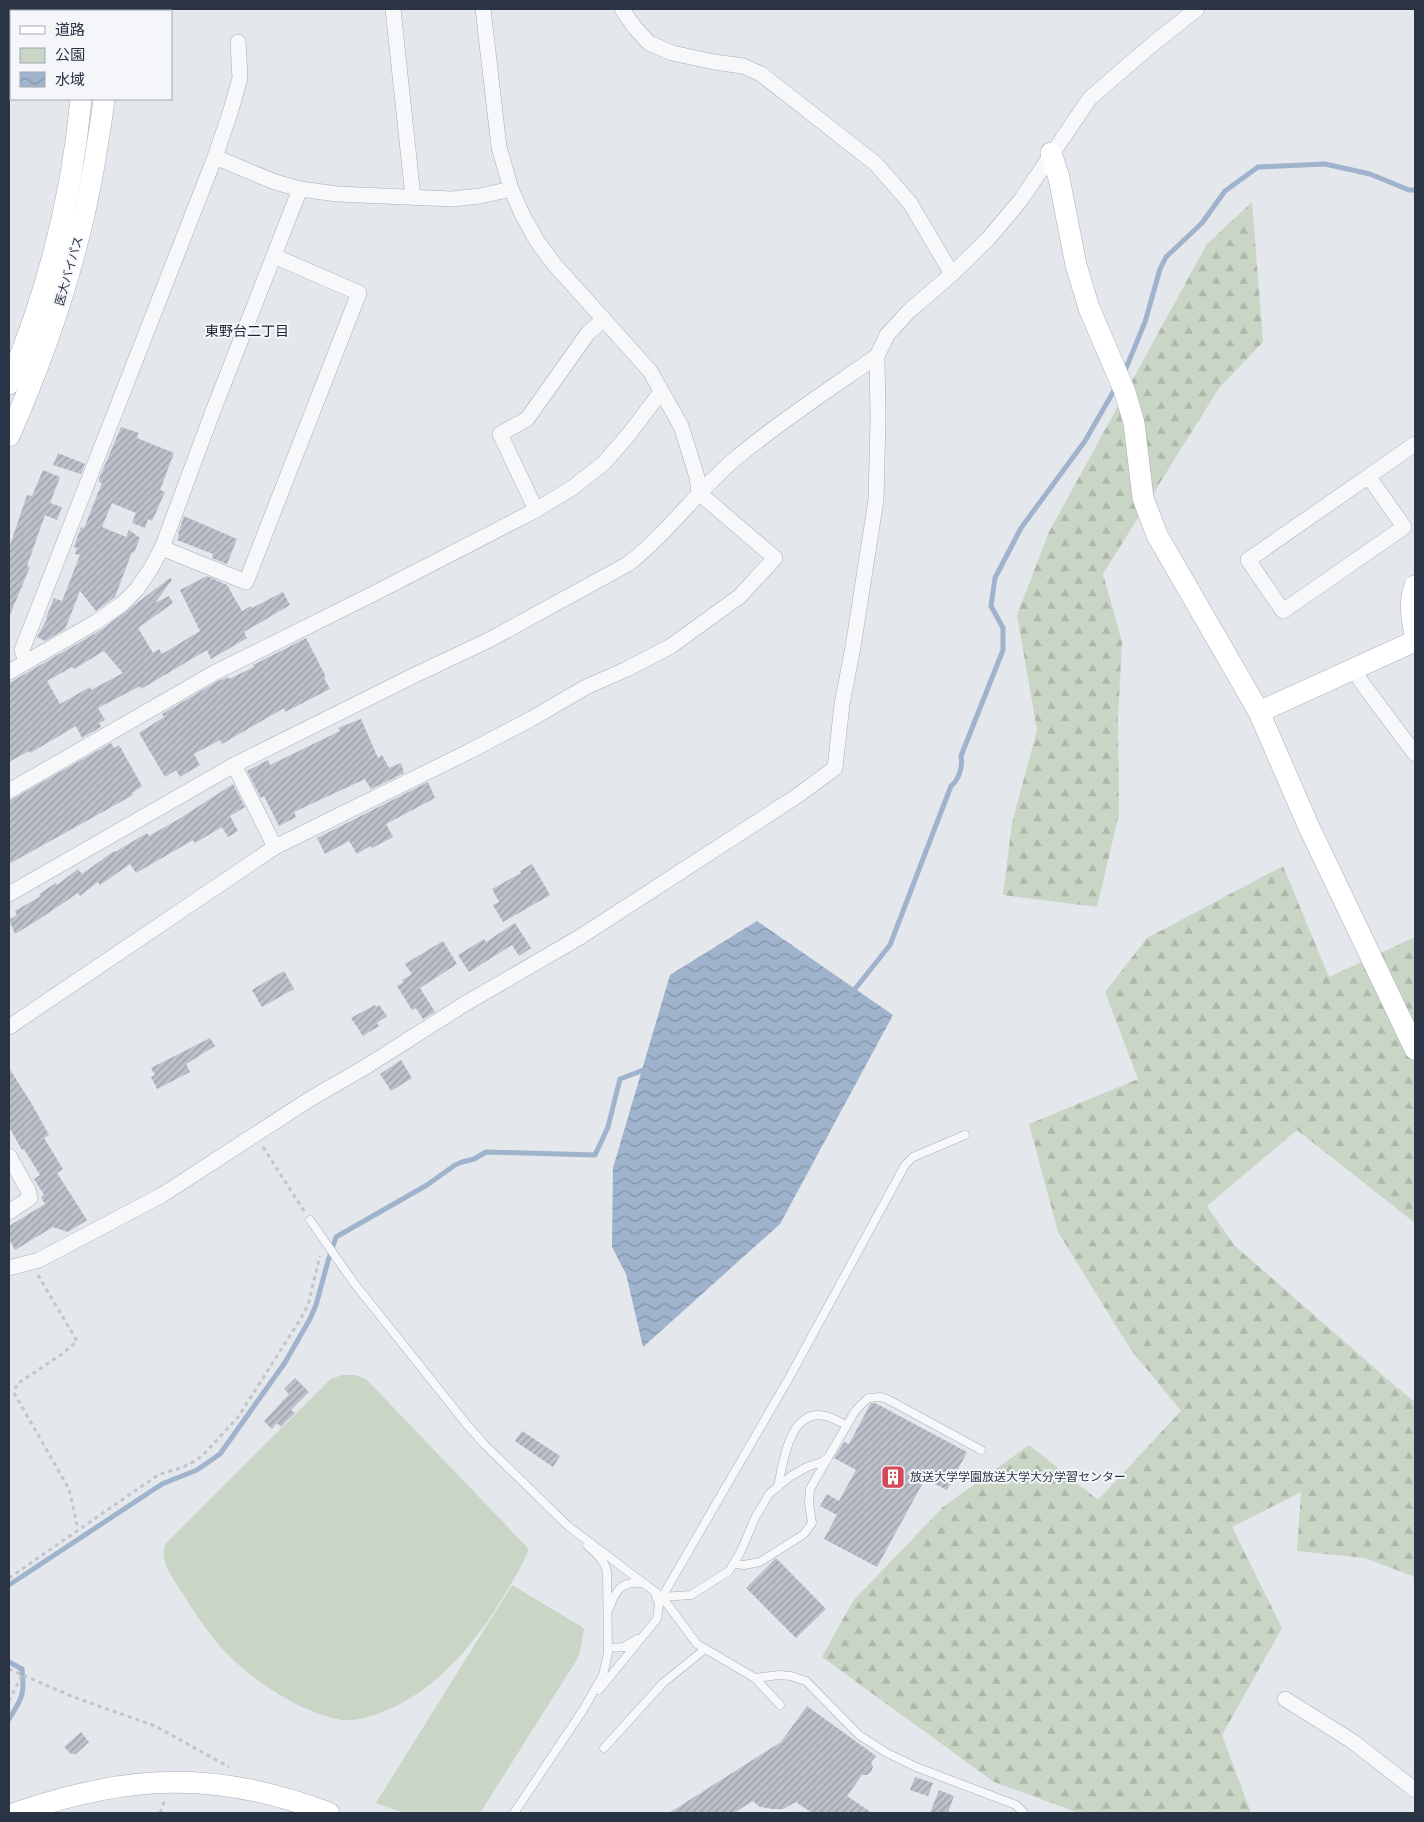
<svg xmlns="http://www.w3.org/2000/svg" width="1424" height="1822" viewBox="0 0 1424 1822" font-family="Signika,'Noto Sans JP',sans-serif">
<defs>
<pattern id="forest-firs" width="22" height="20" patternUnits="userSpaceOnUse" patternTransform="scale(1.25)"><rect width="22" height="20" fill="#c9d6c5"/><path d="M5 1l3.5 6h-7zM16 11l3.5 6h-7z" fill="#adb8ab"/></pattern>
<pattern id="water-waves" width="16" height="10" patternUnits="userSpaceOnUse" patternTransform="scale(1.25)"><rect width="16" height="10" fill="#9fb4cc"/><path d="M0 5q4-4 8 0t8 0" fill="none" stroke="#8293a7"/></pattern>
<pattern id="building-hatch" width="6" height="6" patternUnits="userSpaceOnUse" patternTransform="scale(1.25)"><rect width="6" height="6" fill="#bbc0ca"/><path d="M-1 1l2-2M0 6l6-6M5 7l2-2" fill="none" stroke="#989da6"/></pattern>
</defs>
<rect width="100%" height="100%" fill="#e4e7ec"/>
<g fill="url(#forest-firs)">
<path d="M 1252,202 L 1263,342 L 1219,388 L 1103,574 L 1122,642 L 1118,718 L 1119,814 L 1097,907 L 1003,895 L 1012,823 L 1037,730 L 1017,615 L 1049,532 L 1207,244 Z"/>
<path d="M 1283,866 L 1329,977 L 1415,937 L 1415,1223 L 1297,1130 L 1207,1206 L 1234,1245 L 1394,1385 L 1415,1402 L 1415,1577 L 1365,1558 L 1297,1551 L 1301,1492 L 1232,1527 L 1282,1628 L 1222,1735 L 1251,1813 L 1079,1813 L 994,1782 L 822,1657 L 853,1601 L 943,1507 L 1029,1445 L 1098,1500 L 1181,1411 L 1131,1350 L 1058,1232 L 1029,1124 L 1138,1079 L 1105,992 L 1147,938 Z"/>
</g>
<g fill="#c9d6c5">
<path d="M 342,1375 L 355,1375 L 366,1379 L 527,1547 L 528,1551 C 522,1567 512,1582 503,1597 C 472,1648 430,1698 371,1716 C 361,1719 352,1721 342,1720 C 297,1712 247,1677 218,1644 C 204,1627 192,1609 181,1591 C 172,1577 158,1560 166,1543 L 331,1379 Z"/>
<path d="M 512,1585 L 582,1627 L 584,1629 L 580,1652 L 576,1661 L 480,1813 L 404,1813 L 376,1803 Z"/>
</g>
<path fill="url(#water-waves)" d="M 757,921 L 893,1015 L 780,1224 L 643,1347 L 626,1274 L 612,1247 L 613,1168 L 670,975 Z"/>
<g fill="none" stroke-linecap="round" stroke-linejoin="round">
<g stroke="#9fb4cc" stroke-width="5">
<path d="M 1124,373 L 1145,322 L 1160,269 L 1166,257 L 1202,223 L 1225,191 L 1258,167 L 1325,164 L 1370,174 L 1409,190 L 1415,190"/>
<path d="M 851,994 L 890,945 L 951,786 C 959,780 963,766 961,756 L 1003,650 L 1003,628 L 991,606 L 995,578 L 1021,528 L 1085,441 L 1116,387"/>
<path d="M 9,1585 L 162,1484 L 197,1470 L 220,1454 L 284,1364 L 310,1319 L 316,1305 L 328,1261 L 336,1237 L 427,1185 L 455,1165 L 462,1162 L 474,1159 L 486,1152 L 595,1155 L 608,1127 L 620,1079 L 646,1069"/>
<path d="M 9,1662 L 22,1669 C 25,1695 22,1698 9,1719"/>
</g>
</g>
<g fill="url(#building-hatch)" fill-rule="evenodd">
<path d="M 121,427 L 139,433 L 137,438 L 174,453 L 160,490 L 165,492 L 152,521 L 148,519 L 145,528 L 132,523 L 136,513 L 112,503 L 102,527 L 126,537 L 129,530 L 140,538 L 134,553 L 132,552 L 115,597 L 96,611 L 80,591 L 65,629 L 45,641 L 37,637 L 47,619 L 46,618 L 54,598 L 62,601 L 80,555 L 75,554 L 77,548 L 74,547 L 81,527 L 84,528 L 102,483 L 99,482 L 99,479 Z"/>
<path d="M 58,453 L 85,464 L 81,474 L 53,465 Z"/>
<path d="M 43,470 L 60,477 L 50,503 L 62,507 L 57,520 L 45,515 L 27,566 L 30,567 L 9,617 L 9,548 L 27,495 L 32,496 Z"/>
<path d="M 184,516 L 237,539 L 227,564 L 212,558 L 213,554 L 177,540 L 179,534 L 178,533 Z"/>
<path d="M 207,576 L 227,585 L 242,611 L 251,606 L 252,608 L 283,592 L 290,605 L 244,632 L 247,638 L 211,659 L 207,650 L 141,689 L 140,686 L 98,708 L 105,720 L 99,723 L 101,727 L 82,738 L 76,726 L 30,753 L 29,751 L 9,762 L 9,683 L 101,630 L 170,578 L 172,580 L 155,603 L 169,596 L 173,603 L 138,628 L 153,653 L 159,649 L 162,654 L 200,631 L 180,590 ZM 104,651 L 123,673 L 91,690 L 90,687 L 60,704 L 47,681 L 72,667 L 74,669 Z"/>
<path d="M 306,638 L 326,677 L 324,678 L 330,689 L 285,712 L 284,708 L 222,744 L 220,740 L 194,754 L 200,765 L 180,777 L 176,770 L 165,777 L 139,733 L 164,717 L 162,714 L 218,681 L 228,677 L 229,679 L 254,667 L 253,665 Z"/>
<path d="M 361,719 L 378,758 L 382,755 L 389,768 L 401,763 L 404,773 L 371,789 L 365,779 L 294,812 L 296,817 L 279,826 L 264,796 L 261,798 L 247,771 L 268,760 L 270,765 L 340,731 L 338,728 Z"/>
<path d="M 111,743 L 114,748 L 119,745 L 142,786 L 132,793 L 133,795 L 9,864 L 9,801 Z"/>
<path d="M 428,782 L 435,798 L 386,824 L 393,837 L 372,848 L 370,846 L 357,854 L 349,841 L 325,854 L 317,838 Z"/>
<path d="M 233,784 L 245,807 L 230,816 L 238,831 L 228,837 L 222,827 L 195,843 L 193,840 L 136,873 L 130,864 L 100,885 L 98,882 L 80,896 L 78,893 L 38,920 L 15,934 L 9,920 L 17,915 L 15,911 L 41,896 L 39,894 L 56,883 L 57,885 L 78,869 L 82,874 L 114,851 L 115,852 L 147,833 L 149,836 L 179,819 Z"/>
<path d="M 532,864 L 550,895 L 503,922 L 493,905 L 499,902 L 492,889 L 521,873 L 520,871 Z"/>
<path d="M 515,923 L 531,948 L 519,956 L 512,945 L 469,972 L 458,955 L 484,939 L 486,942 Z"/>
<path d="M 443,941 L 457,964 L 420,988 L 435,1012 L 423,1019 L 416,1008 L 412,1010 L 397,986 L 404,982 L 402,980 L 412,974 L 405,964 Z"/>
<path d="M 284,971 L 294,989 L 262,1007 L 252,990 Z"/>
<path d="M 375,1005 L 376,1007 L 379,1005 L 387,1016 L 377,1023 L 379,1026 L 363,1036 L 351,1018 Z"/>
<path d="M 210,1038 L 215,1046 L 186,1064 L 190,1072 L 157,1089 L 151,1077 L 155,1075 L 151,1068 Z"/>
<path d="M 401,1060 L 412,1078 L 391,1091 L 380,1074 Z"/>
<path d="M 9,1068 L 30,1101 L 49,1135 L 44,1138 L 63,1169 L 57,1173 L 87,1220 L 68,1232 L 53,1227 L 15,1250 L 9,1239 L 9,1226 L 45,1204 L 41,1197 L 44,1195 L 34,1179 L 40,1175 L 24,1149 L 22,1150 L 9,1127 Z"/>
<path d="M 295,1378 L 309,1392 L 291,1410 L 295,1413 L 281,1427 L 277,1423 L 272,1429 L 264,1421 L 289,1394 L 284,1389 Z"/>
<path d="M 871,1403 L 875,1403 L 967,1452 L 947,1490 L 925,1479 L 877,1567 L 824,1539 L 837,1515 L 820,1506 L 827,1494 L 839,1501 L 856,1470 L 834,1458 L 844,1442 L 849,1444 Z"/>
<path d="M 522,1431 L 560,1456 L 553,1467 L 515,1441 Z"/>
<path d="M 776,1558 L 826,1609 L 796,1638 L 746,1588 Z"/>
<path d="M 807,1706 L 876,1756 L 871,1762 L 873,1767 L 871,1772 L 867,1775 L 862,1775 L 847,1796 L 872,1813 L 812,1813 L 796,1802 L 783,1809 L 773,1809 L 760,1807 L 753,1801 L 734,1813 L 669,1813 L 781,1742 Z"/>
<path d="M 81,1732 L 89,1742 L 76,1754 L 71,1754 L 64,1747 Z"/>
<path d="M 915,1777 L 933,1783 L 928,1796 L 910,1790 Z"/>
<path d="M 939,1790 L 954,1796 L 948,1813 L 930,1813 Z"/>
</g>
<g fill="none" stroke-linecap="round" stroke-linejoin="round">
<g stroke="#a9aeb7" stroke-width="9">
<g id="lane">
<path d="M 310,1220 L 354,1283 L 468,1426 L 485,1445 L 568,1526 L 662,1597 L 697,1644 L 755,1678 L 780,1705"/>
<path d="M 778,1487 C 783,1462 790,1404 829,1417 C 835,1419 841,1423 847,1425"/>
<path d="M 734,1564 L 744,1565 L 760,1562 L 804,1534 L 812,1523 L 809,1503 L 810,1489 L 855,1411 L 868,1398 L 881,1397 L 887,1399 L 981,1450"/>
<path d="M 662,1597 L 789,1378 L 905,1165 L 913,1157 L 965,1135"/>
<path d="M 662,1597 L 691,1595 L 729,1571 L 741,1551 L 755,1518 L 769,1494 L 791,1476 L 807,1467 L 822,1462 L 826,1459"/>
<path d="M 610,1607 C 615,1589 625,1579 645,1584"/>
<path d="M 608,1648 L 624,1647 L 637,1639"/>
<path d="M 755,1678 L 779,1675 L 791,1676 L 806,1681 L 859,1735 L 887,1753 L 916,1767 L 1016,1805 L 1024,1813"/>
<path d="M 599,1690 L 657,1619 L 659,1604 L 655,1593"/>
<path d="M 604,1748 L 663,1683 L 705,1649"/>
<path d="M 514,1813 L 583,1710 L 603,1675 L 608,1653 L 607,1572 C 605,1560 595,1553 587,1545"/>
</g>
</g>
<g stroke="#a9aeb7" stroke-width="16">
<g id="street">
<path d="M 393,9 L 413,197"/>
<path d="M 622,9 L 635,28 L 649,43 L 672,53 L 714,62 L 743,66 L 761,74 L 876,164 L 910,203 L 952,274"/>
<path d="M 215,157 L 275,182 L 300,189 L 337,194 L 452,199 L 480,196 L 511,189"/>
<path d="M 1369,477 L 1404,527 L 1283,611 L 1248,560 L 1415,444"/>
<path d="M 536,510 L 500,434 L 527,419 L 588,333 L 603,320"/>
<path d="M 162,548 L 246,582 L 359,293 L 274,256"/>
<path d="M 26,662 L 22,650 L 215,157 L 231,110 L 240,78 L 238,42"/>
<path d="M 1354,669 L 1362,683 L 1415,754"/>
<path d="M 9,672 L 96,622 L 122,604 L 137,589 L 150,570 L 162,548 L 213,411 L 300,189"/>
<path d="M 234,765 L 275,847"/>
<path d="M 9,791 L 214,673 L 373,594 L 536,510 L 572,488 L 604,463 L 629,434 L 661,392"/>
<path d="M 9,894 L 234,765 L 415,675 L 489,640 L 628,564 C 668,533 697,491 735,459 C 779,422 830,389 877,356"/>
<path d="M 9,1027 L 275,847 L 468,752 L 531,719 L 586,687 L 627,669 L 671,646 L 740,596 L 775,558 L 699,493 L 697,477 L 681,426 L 650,371 L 554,264 L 537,241 L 522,214 L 511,189 L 499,147 L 483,9"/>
<path d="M 9,1156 L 28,1190 L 30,1198 L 9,1212"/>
<path d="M 9,1268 L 39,1260 L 162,1195 L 310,1099 L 367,1066 L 463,1005 L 580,937 L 797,796 L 835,768 L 842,704 L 853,647 L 876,500 L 878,419 L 877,356 L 887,335 L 909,311 L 952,274 L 988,239 L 1020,201 L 1090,98 L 1154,43 L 1197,9"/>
<path d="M 1285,1699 L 1352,1741 L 1415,1790"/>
</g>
</g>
<g stroke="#a9aeb7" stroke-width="22">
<g id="secondary">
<path d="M 86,11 L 86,9"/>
<path d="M 107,11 L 108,9"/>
<path d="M 1051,153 L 1059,178 L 1076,265 L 1089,308 L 1125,392 L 1134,423 L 1143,498 L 1157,535 L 1259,712 L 1308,825 L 1415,1049"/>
<path d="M 9,384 C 47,294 72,196 81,99"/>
<path d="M 9,436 C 48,348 79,256 95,159 C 98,139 102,119 104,99"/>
<path d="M 1415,586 C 1409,601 1411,617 1415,633"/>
<path d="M 1259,712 L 1415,641"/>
<path d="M 16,1813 C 128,1774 217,1770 329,1813"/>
</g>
</g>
<g stroke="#c2c5cb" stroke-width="3" stroke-dasharray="4 4" stroke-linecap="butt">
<path d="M 263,1147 L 304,1211"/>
<path d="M 38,1275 L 77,1341 L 62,1354 L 17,1384 L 14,1393 L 69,1489 L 78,1529"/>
<path d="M 9,1578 L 155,1477 L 163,1473 L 181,1468 L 195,1461 L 205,1453 L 238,1417 L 300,1320 L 308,1305 L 320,1256"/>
<path d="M 9,1669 L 71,1696 L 155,1726 L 229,1767"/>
<path d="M 9,1701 L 22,1675"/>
<path d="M 160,1813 L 165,1800"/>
</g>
<use href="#lane" stroke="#f7f8fa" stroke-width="8"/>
<use href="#street" stroke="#f7f8fa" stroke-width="15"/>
<use href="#secondary" stroke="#fff" stroke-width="21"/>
</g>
<defs>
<g id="building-square" transform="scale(1.25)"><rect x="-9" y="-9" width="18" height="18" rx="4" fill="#d1495b" stroke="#f4f6f9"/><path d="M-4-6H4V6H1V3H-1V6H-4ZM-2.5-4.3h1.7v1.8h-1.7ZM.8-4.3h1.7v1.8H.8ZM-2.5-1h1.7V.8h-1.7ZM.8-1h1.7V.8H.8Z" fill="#fff"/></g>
</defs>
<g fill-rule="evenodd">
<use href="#building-square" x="893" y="1477"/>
</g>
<g text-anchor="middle" stroke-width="4" stroke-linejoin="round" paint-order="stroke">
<g font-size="12" fill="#2b3445" stroke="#f4f6f9">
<text transform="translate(69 271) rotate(-74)" y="4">医大バイパス</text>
</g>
<g font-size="12" fill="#2b3445" stroke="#f4f6f9" text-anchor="start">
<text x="910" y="1481">放送大学学園放送大学大分学習センター</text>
</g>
<g font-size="14" fill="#1d2536" stroke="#f4f6f9">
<text x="247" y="336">東野台二丁目</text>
</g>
</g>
<rect width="1424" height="1822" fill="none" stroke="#2b3445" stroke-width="20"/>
<rect x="10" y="10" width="162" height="90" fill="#f4f6f9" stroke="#a4a8b1"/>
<rect x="20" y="26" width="25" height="8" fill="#ffffff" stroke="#a4a8b1"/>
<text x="55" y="35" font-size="15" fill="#2b3445">道路</text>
<rect x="20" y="48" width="25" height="15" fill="#c9d6c5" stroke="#a4a8b1"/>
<text x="55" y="60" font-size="15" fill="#2b3445">公園</text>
<rect x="20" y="72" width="25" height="15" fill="url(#water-waves)" stroke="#a4a8b1"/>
<text x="55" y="85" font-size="15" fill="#2b3445">水域</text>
</svg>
